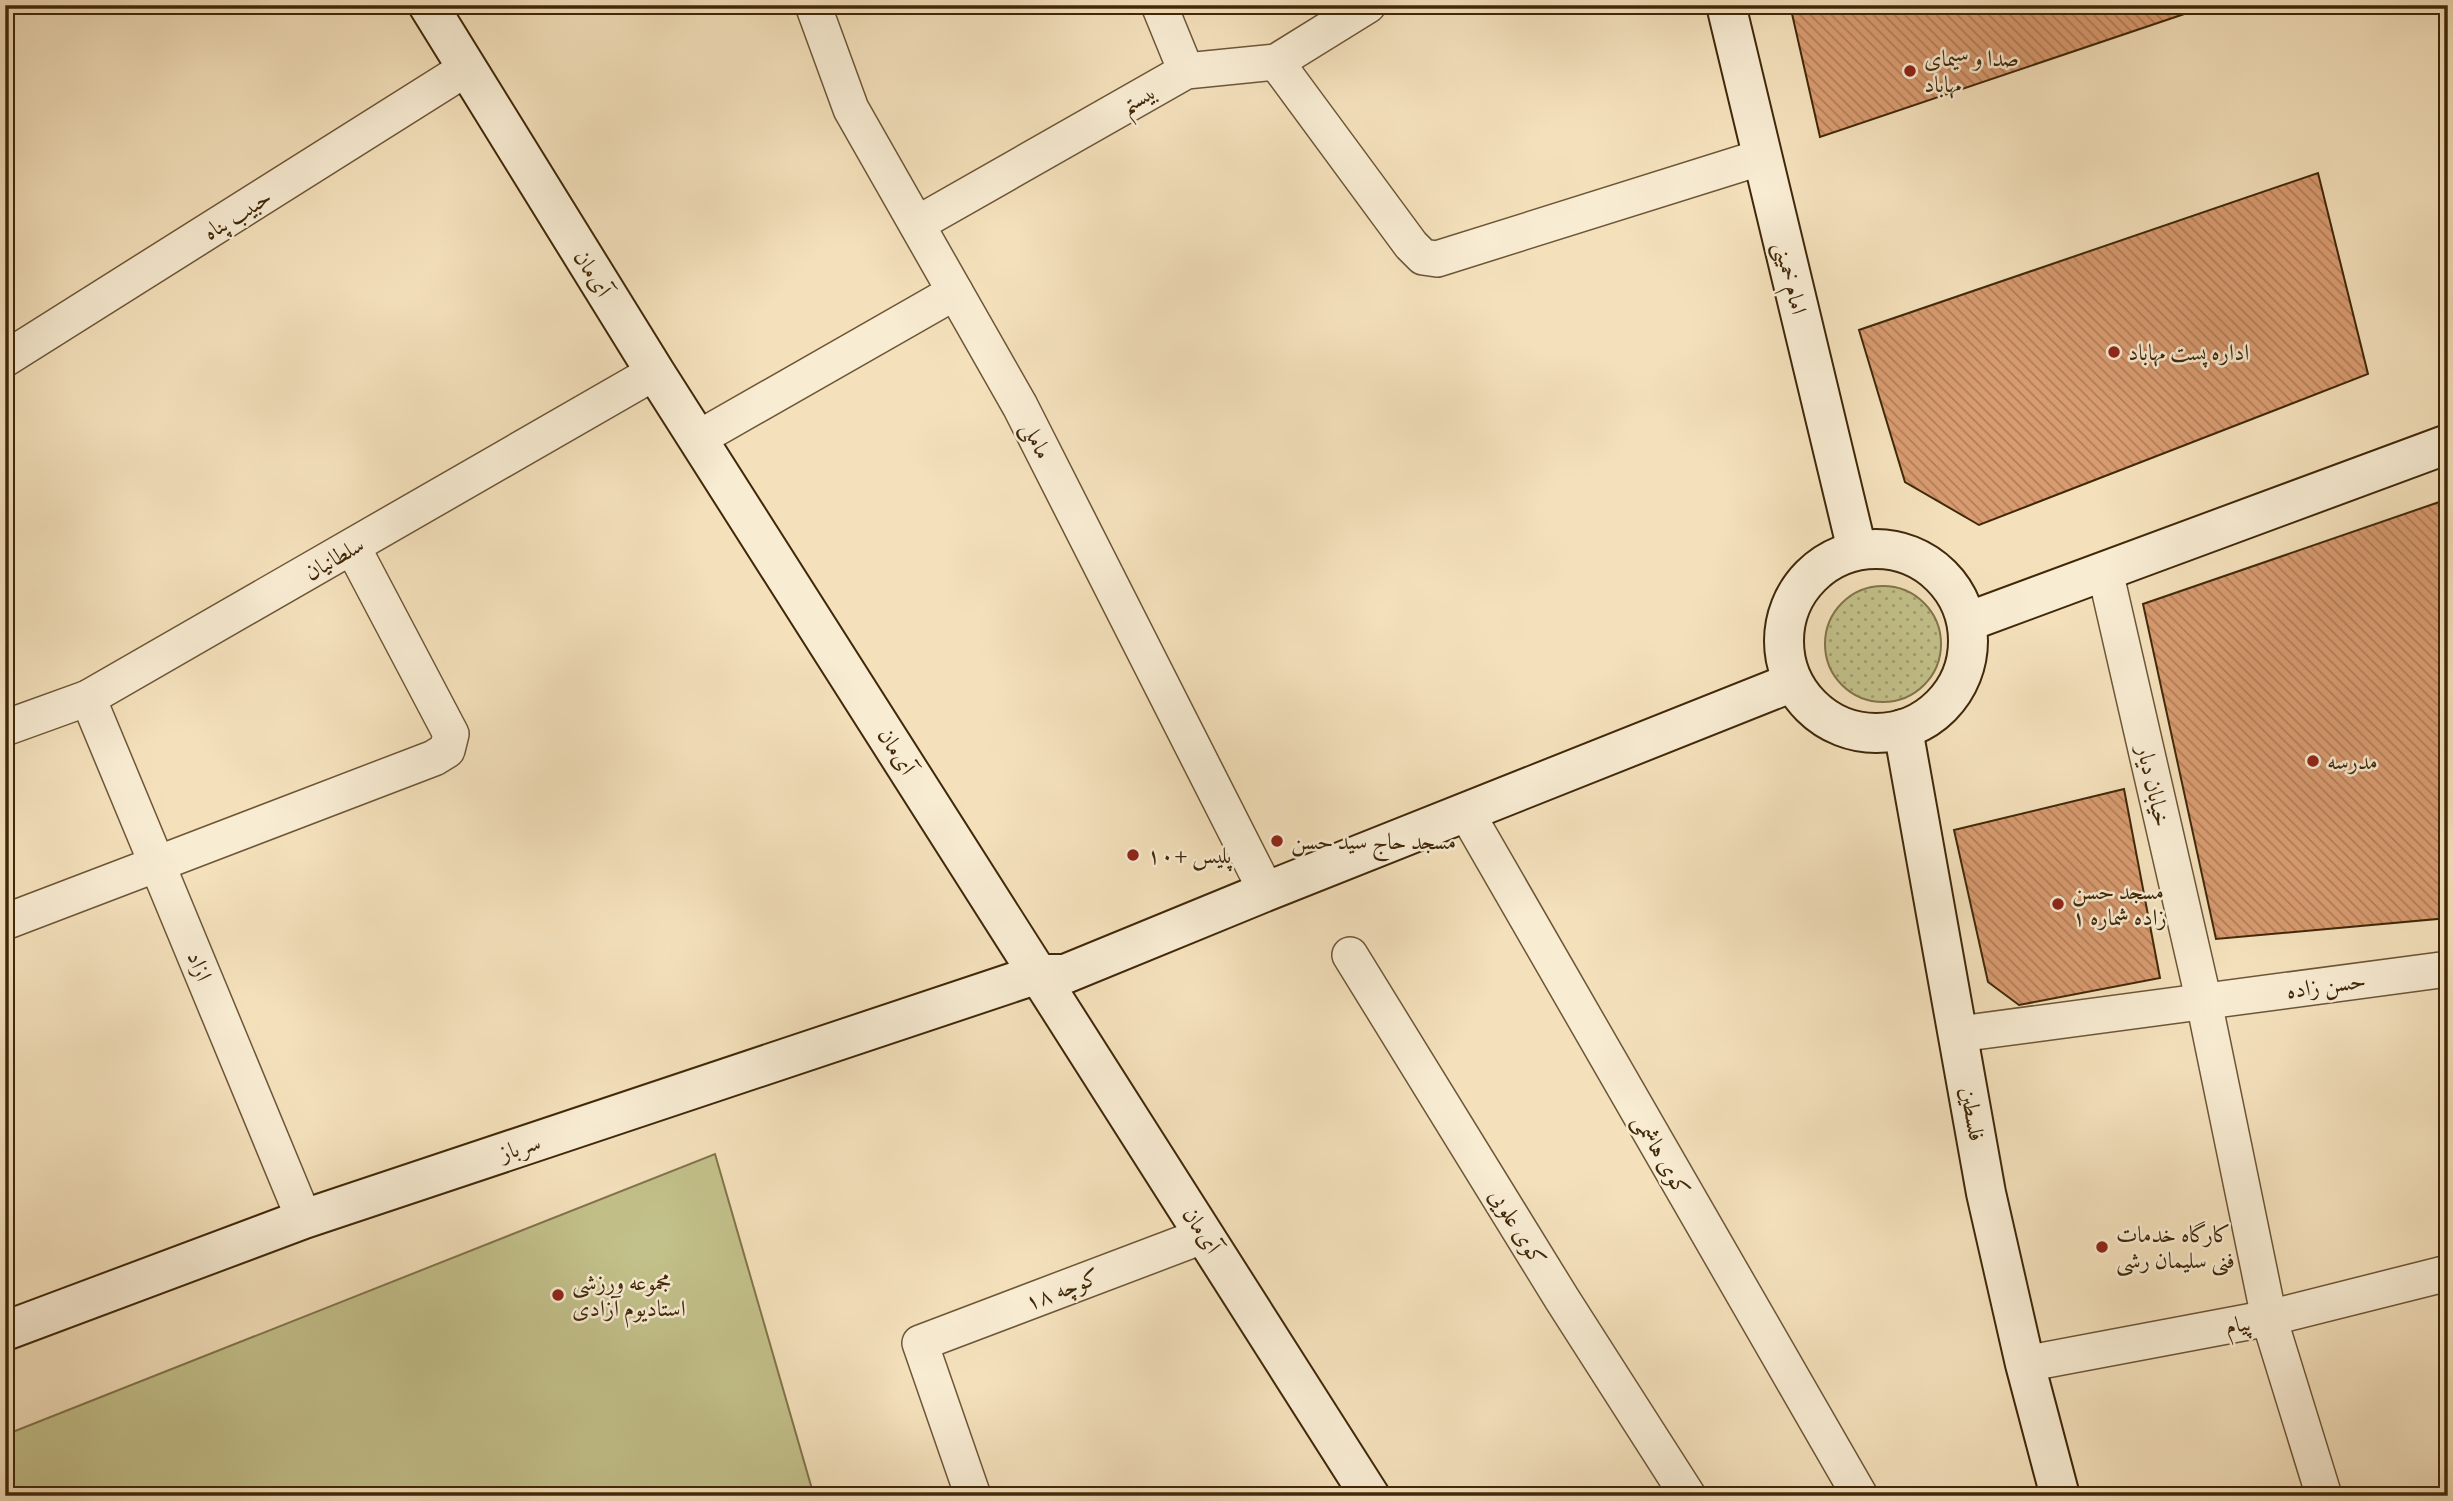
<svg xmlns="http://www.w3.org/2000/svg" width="2453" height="1501" viewBox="0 0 2453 1501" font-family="'EB Garamond',Amiri,serif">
<defs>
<pattern id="grass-dots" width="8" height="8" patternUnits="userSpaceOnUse" patternTransform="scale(1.75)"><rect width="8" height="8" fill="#c3c18b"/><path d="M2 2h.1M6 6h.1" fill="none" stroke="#a09d70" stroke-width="1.8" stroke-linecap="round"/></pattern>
<pattern id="building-back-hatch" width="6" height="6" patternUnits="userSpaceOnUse" patternTransform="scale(1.75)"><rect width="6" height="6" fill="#d99b70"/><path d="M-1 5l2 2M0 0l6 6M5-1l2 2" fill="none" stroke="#b17e5a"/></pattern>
</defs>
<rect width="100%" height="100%" fill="#f4e1bc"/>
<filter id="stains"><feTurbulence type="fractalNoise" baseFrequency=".00286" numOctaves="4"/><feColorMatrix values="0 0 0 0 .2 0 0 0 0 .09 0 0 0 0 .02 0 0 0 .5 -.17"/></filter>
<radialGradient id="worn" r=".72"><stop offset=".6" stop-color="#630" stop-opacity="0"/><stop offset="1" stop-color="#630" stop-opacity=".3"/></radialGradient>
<circle fill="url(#grass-dots)" stroke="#82744a" stroke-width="2" cx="1883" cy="644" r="58"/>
<path fill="#c3c18b" stroke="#82744a" stroke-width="2" d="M 715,1154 L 814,1496 L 5,1496 L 5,1435 Z"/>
<g fill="url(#building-back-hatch)" stroke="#402809" stroke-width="2">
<path d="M 1790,5 L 2211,5 L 1820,137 Z"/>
<path d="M 2318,173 L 2368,374 L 1979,525 L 1905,482 L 1859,330 Z"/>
<path d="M 2448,499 L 2448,918 L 2216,939 L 2143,604 Z"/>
<path d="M 2124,789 L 2160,978 L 2019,1005 L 1988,982 L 1954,830 Z"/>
</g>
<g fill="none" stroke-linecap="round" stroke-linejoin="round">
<g stroke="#6d5636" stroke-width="38">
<g id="street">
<path d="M 813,5 L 851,109 L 1020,406 L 1259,877"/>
<path d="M 1159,5 L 1186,71"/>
<path d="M 1276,62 L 1411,245 L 1423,257 L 1437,259 L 1762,157"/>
<path d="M 917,224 L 1186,71 L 1276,62 L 1368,5"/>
<path d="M 5,359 L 467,68"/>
<path d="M 699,438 L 955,292"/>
<path d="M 2105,571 L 2204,1002 L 2269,1318 L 2324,1496"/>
<path d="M 88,698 L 157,864 L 434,758 L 447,750 L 451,734 L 353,548"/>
<path d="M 5,728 L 88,698 L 655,372"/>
<path d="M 1466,812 L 1860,1496"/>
<path d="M 5,922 L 157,864 L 304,1219"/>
<path d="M 1350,955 L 1562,1299 L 1688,1496"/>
<path d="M 1959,1034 L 2448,969"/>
<path d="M 2025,1364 L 2269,1318 L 2448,1273"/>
<path d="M 973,1496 L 920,1343 L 1205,1235"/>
</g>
</g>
<g stroke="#402809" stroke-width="42">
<g id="secondary">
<path d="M 428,5 L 655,372 L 1370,1496"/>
<path d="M 1726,5 L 1857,550"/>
<circle cx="1876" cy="641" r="92"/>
<path d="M 1967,622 L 2448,444"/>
<path d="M 1903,729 L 1986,1193 L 2025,1364 L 2060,1496"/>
<path d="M 5,1331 L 304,1219 L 1038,974 L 1065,974 L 1265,892 L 1793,682"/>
</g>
</g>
<use href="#street" stroke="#f8ecd3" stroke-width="35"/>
<use href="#secondary" stroke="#f8ecd3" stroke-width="38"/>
</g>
<g fill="#8f2418" stroke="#f8ecd3" stroke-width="2.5">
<circle cx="1910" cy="71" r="7"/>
<circle cx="2114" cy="352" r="7"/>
<circle cx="2313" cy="761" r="7"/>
<circle cx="1277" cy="841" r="7"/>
<circle cx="1133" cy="855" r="7"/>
<circle cx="2058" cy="904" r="7"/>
<circle cx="2102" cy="1247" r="7"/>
<circle cx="558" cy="1295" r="7"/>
</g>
<g text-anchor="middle" stroke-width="5" stroke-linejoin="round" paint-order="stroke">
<g font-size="23" fill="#402809" stroke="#f8ecd3" text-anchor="start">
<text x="1924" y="66">صدا و سیمای<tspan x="1924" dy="26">مهاباد</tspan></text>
<text x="2128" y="360">اداره پست مهاباد</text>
<text x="2327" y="769">مدرسه</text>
<text x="1291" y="849">مسجد حاج سید حسن</text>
<text x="1147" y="863">پلیس +۱۰</text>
<text x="2072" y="899">مسجد حسن<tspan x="2072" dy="26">زاده شماره ۱</tspan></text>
<text x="2116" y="1242">کارگاه خدمات<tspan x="2116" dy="26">فنی سلیمان رشی</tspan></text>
<text x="572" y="1290">مجموعه ورزشی<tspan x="572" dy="26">استادیوم آزادی</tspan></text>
</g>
<g font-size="23" fill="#402809" stroke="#f8ecd3">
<text transform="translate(1138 98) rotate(-30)" y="8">بیستم</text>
<text transform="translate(237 214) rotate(-32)" y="8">حبیب پناه</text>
<text transform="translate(593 273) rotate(58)" y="8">آی‌مان</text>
<text transform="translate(1791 278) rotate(76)" y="8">امام خمینی</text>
<text transform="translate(1037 440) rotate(63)" y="8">ماملی</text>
<text transform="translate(334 558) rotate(-30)" y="8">سلطانیان</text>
<text transform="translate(897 751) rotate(58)" y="8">آی‌مان</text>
<text transform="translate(2154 786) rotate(77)" y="8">خیابان دیار</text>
<text transform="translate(200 966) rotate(68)" y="8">ازاد</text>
<text transform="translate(2326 985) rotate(-8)" y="8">حسن زاده</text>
<text transform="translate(1973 1114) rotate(80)" y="8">فلسطین</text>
<text transform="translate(520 1147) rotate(-18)" y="8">سرباز</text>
<text transform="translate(1662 1155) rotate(60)" y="8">کوی هاشمی</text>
<text transform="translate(1518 1227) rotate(58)" y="8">کوی علویی</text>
<text transform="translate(1202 1230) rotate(57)" y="8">آی‌مان</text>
<text transform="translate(1062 1289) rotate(-21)" y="8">کوچه ۱۸</text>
<text transform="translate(2238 1324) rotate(-11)" y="8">پیام</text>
</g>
</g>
<rect width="2453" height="1501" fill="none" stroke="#f4e1bc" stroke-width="28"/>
<rect x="7" y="7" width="2439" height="1487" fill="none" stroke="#402809" stroke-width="3.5"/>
<rect x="14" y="14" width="2425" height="1473" fill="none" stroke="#402809" stroke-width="2"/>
<rect width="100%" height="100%" filter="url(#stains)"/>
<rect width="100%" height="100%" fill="url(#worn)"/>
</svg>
